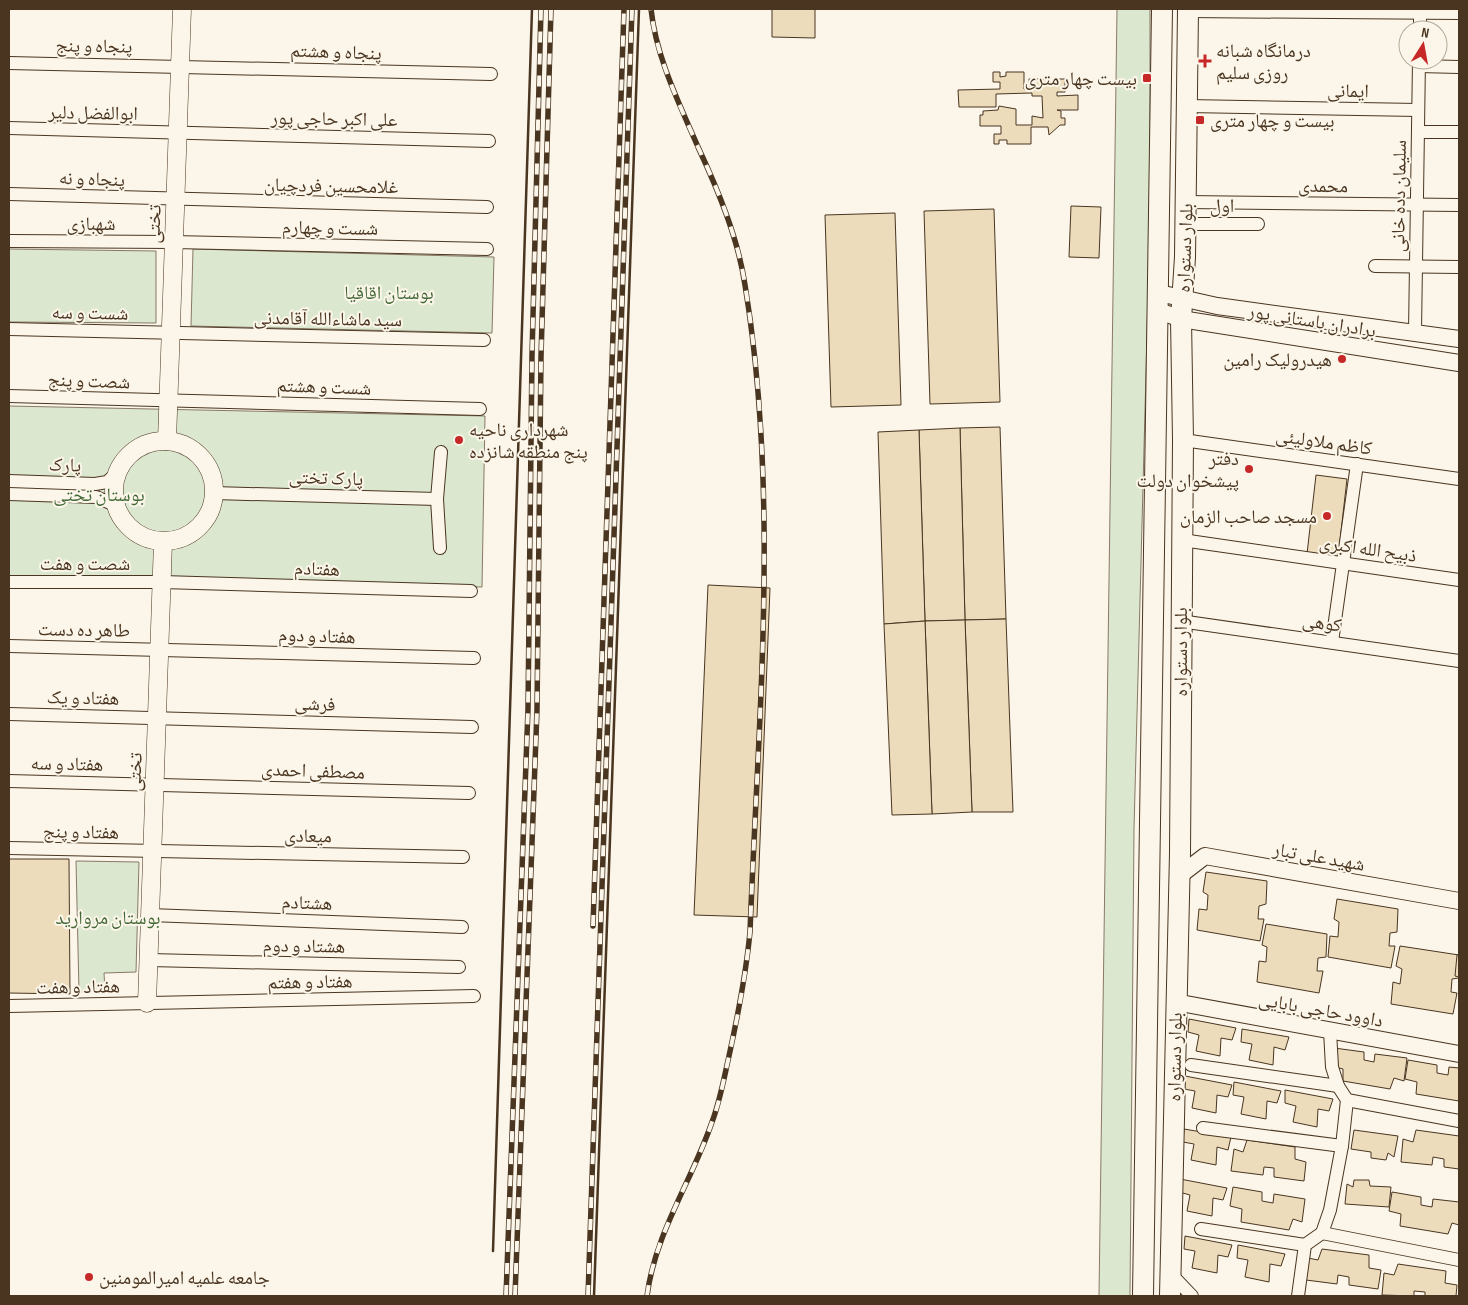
<svg xmlns="http://www.w3.org/2000/svg" width="1468" height="1305" viewBox="0 0 1468 1305" font-family="'Sofia Sans Condensed','Noto Naskh Arabic',sans-serif">
<rect width="100%" height="100%" fill="#fbf6e9"/>
<g fill="#dce7d0" stroke="#887966">
<path d="M 1117,9 L 1150,9 L 1150,220 L 1134,829 L 1130,1296 L 1099,1296 Z"/>
<path d="M 9,249 L 156,251 L 156,323 L 9,322 Z"/>
<path d="M 193,249 L 494,257 L 492,333 L 191,326 Z"/>
<path d="M 9,406 L 485,416 L 482,587 L 9,577 Z"/>
<path d="M 76,861 L 139,862 L 136,972 L 104,973 L 105,991 L 79,992 Z"/>
</g>
<g fill="#ecdcbc" stroke="#4a3520">
<path d="M 772,9 L 815,9 L 815,38 L 772,37 Z"/>
<path d="M 993,72 L 1000,72 L 1000,77 L 1006,76 L 1006,72 L 1024,72 L 1024,89 L 1030,89 L 1029,79 L 1050,79 L 1050,83 L 1056,83 L 1056,79 L 1065,79 L 1065,92 L 1057,92 L 1057,96 L 1078,95 L 1078,110 L 1057,110 L 1061,111 L 1061,118 L 1065,118 L 1065,125 L 1060,125 L 1049,135 L 1048,127 L 1031,127 L 1031,144 L 1007,144 L 1007,140 L 999,140 L 999,144 L 994,144 L 994,134 L 1001,134 L 1001,126 L 980,126 L 980,115 L 983,115 L 983,111 L 998,110 L 999,106 L 1016,109 L 1016,125 L 1032,125 L 1032,116 L 1043,118 L 1042,96 L 1032,96 L 1032,93 L 996,94 L 996,107 L 959,107 L 958,90 L 1000,89 L 1000,82 L 993,82 Z"/>
<path d="M 1071,206 L 1101,207 L 1099,258 L 1069,257 Z"/>
<path d="M 994,209 L 1000,402 L 930,404 L 924,211 Z"/>
<path d="M 895,213 L 901,405 L 831,407 L 825,215 Z"/>
<path d="M 1000,427 L 1006,619 L 965,620 L 960,428 Z"/>
<path d="M 960,428 L 965,620 L 925,621 L 919,430 Z"/>
<path d="M 919,430 L 925,621 L 884,624 L 878,432 Z"/>
<path d="M 1316,475 L 1347,479 L 1338,558 L 1307,554 Z"/>
<path d="M 708,585 L 770,588 L 757,917 L 694,915 Z"/>
<path d="M 1006,619 L 1013,812 L 972,812 L 965,620 Z"/>
<path d="M 965,620 L 972,812 L 932,814 L 925,621 Z"/>
<path d="M 925,621 L 932,814 L 892,815 L 884,624 Z"/>
<path d="M 9,859 L 69,859 L 70,994 L 9,993 Z"/>
<path d="M 1206,872 L 1267,881 L 1266,904 L 1259,906 L 1258,919 L 1264,919 L 1260,941 L 1197,930 L 1199,909 L 1207,910 L 1208,895 L 1203,892 Z"/>
<path d="M 1337,899 L 1398,909 L 1397,932 L 1390,933 L 1389,946 L 1395,946 L 1391,968 L 1328,957 L 1330,936 L 1338,937 L 1339,922 L 1334,919 Z"/>
<path d="M 1266,924 L 1327,934 L 1326,957 L 1318,958 L 1317,971 L 1323,971 L 1319,993 L 1257,982 L 1259,961 L 1266,962 L 1267,947 L 1262,945 Z"/>
<path d="M 1400,946 L 1459,955 L 1459,978 L 1452,979 L 1451,992 L 1457,993 L 1453,1014 L 1391,1004 L 1393,982 L 1400,984 L 1402,969 L 1396,966 Z"/>
<path d="M 1457,955 L 1459,955 L 1459,977 L 1455,976 Z"/>
<path d="M 1189,1019 L 1236,1028 L 1232,1040 L 1221,1038 L 1220,1056 L 1196,1051 L 1199,1035 L 1188,1032 Z"/>
<path d="M 1242,1029 L 1289,1037 L 1285,1050 L 1274,1047 L 1273,1065 L 1249,1060 L 1252,1044 L 1241,1042 Z"/>
<path d="M 1334,1048 L 1364,1052 L 1364,1060 L 1374,1062 L 1375,1054 L 1407,1058 L 1404,1081 L 1394,1078 L 1390,1089 L 1343,1081 L 1343,1069 L 1331,1066 Z"/>
<path d="M 1408,1060 L 1437,1065 L 1437,1073 L 1448,1075 L 1449,1067 L 1459,1068 L 1459,1101 L 1416,1094 L 1417,1082 L 1405,1079 Z"/>
<path d="M 1185,1076 L 1232,1085 L 1228,1097 L 1217,1095 L 1216,1113 L 1192,1108 L 1195,1091 L 1184,1089 Z"/>
<path d="M 1234,1082 L 1281,1091 L 1277,1103 L 1267,1101 L 1266,1119 L 1241,1114 L 1244,1097 L 1233,1095 Z"/>
<path d="M 1285,1090 L 1333,1099 L 1329,1111 L 1318,1109 L 1317,1127 L 1293,1122 L 1296,1106 L 1285,1103 Z"/>
<path d="M 1184,1129 L 1231,1137 L 1228,1150 L 1217,1147 L 1216,1165 L 1191,1160 L 1194,1144 L 1183,1142 Z"/>
<path d="M 1354,1130 L 1398,1136 L 1394,1157 L 1388,1153 L 1386,1160 L 1371,1158 L 1371,1152 L 1351,1149 Z"/>
<path d="M 1416,1130 L 1459,1136 L 1459,1169 L 1444,1167 L 1444,1159 L 1433,1157 L 1432,1165 L 1401,1162 L 1403,1139 L 1413,1142 Z"/>
<path d="M 1247,1140 L 1295,1147 L 1295,1159 L 1306,1162 L 1304,1181 L 1274,1177 L 1274,1168 L 1264,1167 L 1263,1175 L 1231,1171 L 1234,1149 L 1243,1152 Z"/>
<path d="M 1180,1179 L 1227,1188 L 1223,1200 L 1213,1198 L 1212,1216 L 1187,1211 L 1190,1195 L 1179,1192 Z"/>
<path d="M 1354,1180 L 1369,1180 L 1370,1186 L 1391,1187 L 1389,1207 L 1345,1204 L 1347,1184 L 1353,1187 Z"/>
<path d="M 1233,1187 L 1262,1192 L 1262,1201 L 1273,1203 L 1274,1194 L 1305,1199 L 1302,1222 L 1293,1219 L 1289,1230 L 1241,1222 L 1242,1209 L 1230,1206 Z"/>
<path d="M 1392,1192 L 1421,1197 L 1421,1205 L 1432,1207 L 1433,1199 L 1459,1202 L 1459,1225 L 1452,1223 L 1448,1234 L 1400,1226 L 1401,1214 L 1389,1211 Z"/>
<path d="M 1185,1236 L 1232,1245 L 1228,1257 L 1218,1255 L 1217,1273 L 1192,1268 L 1195,1251 L 1184,1249 Z"/>
<path d="M 1238,1245 L 1285,1254 L 1281,1266 L 1270,1264 L 1269,1282 L 1245,1277 L 1248,1260 L 1237,1258 Z"/>
<path d="M 1322,1249 L 1369,1255 L 1369,1268 L 1381,1270 L 1378,1289 L 1349,1285 L 1349,1277 L 1338,1275 L 1337,1284 L 1306,1280 L 1308,1258 L 1318,1260 Z"/>
<path d="M 1398,1264 L 1446,1271 L 1445,1283 L 1457,1285 L 1456,1296 L 1425,1296 L 1425,1292 L 1414,1291 L 1414,1296 L 1382,1295 L 1384,1273 L 1394,1275 Z"/>
</g>
<g fill="none" stroke-linecap="round" stroke-linejoin="round">
<g stroke="#4a3520" stroke-width="14">
<g id="minor">
<path d="M 1187,11 L 1459,13"/>
<path d="M 1420,30 L 1420,9"/>
<path d="M 9,63 L 491,74"/>
<path d="M 1419,66 L 1459,67"/>
<path d="M 1187,106 L 1418,110"/>
<path d="M 9,128 L 489,141"/>
<path d="M 1418,132 L 1459,132"/>
<path d="M 9,194 L 487,207"/>
<path d="M 1186,202 L 1459,205"/>
<path d="M 1186,224 L 1258,224"/>
<path d="M 9,241 L 173,242 L 487,249"/>
<path d="M 1375,266 L 1459,267"/>
<path d="M 9,329 L 484,340"/>
<path d="M 1415,332 L 1419,60"/>
<path d="M 9,396 L 480,409"/>
<path d="M 1183,440 L 1459,479"/>
<path d="M 9,481 L 95,484 L 107,482 L 116,474"/>
<path d="M 214,493 L 437,499"/>
<path d="M 9,494 L 96,497 L 115,505"/>
<path d="M 1182,540 L 1459,580"/>
<path d="M 440,548 L 437,499 L 441,452"/>
<path d="M 9,582 L 162,582 L 471,591"/>
<path d="M 1180,621 L 1459,661"/>
<path d="M 1332,642 L 1357,464"/>
<path d="M 9,646 L 474,658"/>
<path d="M 9,714 L 472,727"/>
<path d="M 9,781 L 469,793"/>
<path d="M 9,848 L 463,857"/>
<path d="M 150,915 L 462,927"/>
<path d="M 149,960 L 459,967"/>
<path d="M 9,1006 L 474,996"/>
<path d="M 1191,1065 L 1338,1086"/>
<path d="M 1347,1100 L 1459,1121"/>
<path d="M 1203,1128 L 1342,1146"/>
<path d="M 1201,1229 L 1305,1245"/>
<path d="M 1322,1233 L 1459,1260"/>
<path d="M 1169,1272 L 1192,1296"/>
<path d="M 1298,1296 L 1305,1245 L 1322,1233 L 1330,1210 L 1342,1146 L 1347,1100 L 1338,1086 L 1332,1067 L 1330,1031"/>
</g>
</g>
<g stroke="#4a3520" stroke-width="18">
<g id="tertiary">
<path d="M 1159,293 L 1217,306 L 1459,339"/>
<path d="M 1159,311 L 1181,319 L 1459,363"/>
<path d="M 1179,876 L 1205,856 L 1459,901"/>
<path d="M 1175,1002 L 1459,1054"/>
</g>
</g>
<g stroke="#4a3520" stroke-width="19">
<g id="secondary">
<circle cx="164" cy="491" r="50"/>
<path d="M 167,441 L 182,9"/>
<path d="M 147,1003 L 163,542"/>
</g>
</g>
<g stroke="#4a3520" stroke-width="22">
<g id="primary">
<path d="M 1143,1296 L 1162,9"/>
<path d="M 1170,1296 L 1180,853 L 1183,440 L 1181,319 L 1185,257 L 1188,9"/>
</g>
</g>
<use href="#minor" stroke="#fbf6e9" stroke-width="12"/>
<use href="#tertiary" stroke="#fbf6e9" stroke-width="16"/>
<use href="#secondary" stroke="#fbf6e9" stroke-width="18"/>
<use href="#primary" stroke="#fbf6e9" stroke-width="20"/>
<g stroke="#4a3520" stroke-width="5.5">
<g id="rail">
<path d="M 593,926 L 624,9"/>
<path d="M 506,1296 L 528,709 L 532,355 L 541,9"/>
<path d="M 515,1296 L 537,710 L 541,357 L 551,9"/>
<path d="M 588,1296 L 632,9"/>
<path d="M 647,1296 C 655,1233 692,1181 712,1122 C 720,1101 724,1078 729,1056 C 738,1015 746,974 750,932 C 758,718 780,498 745,285 C 738,238 718,190 698,147 C 679,103 656,57 651,9"/>
</g>
</g>
<use href="#rail" stroke="#fbf6e9" stroke-width="4" stroke-dasharray="11" stroke-linecap="butt"/>
<g stroke="#4a3520" stroke-width="2.5">
<path d="M 493,1251 L 532,9"/>
<path d="M 594,1296 L 639,9"/>
</g>
</g>
<g fill="#c62828" stroke="#fbf6e9" stroke-width="2">
<path d="M1202.5 53.5h5v5h5v5h-5v5h-5v-5h-5v-5h5z"/>
<rect x="1142" y="73" width="10" height="10" rx="2.5"/>
<rect x="1195" y="115" width="10" height="10" rx="2.5"/>
<circle cx="1342" cy="359" r="5"/>
<circle cx="459" cy="440" r="5"/>
<circle cx="1249" cy="469" r="5"/>
<circle cx="1327" cy="516" r="5"/>
<circle cx="89" cy="1277" r="5"/>
</g>
<g text-anchor="middle" stroke-width="4" stroke-linejoin="round" paint-order="stroke">
<g font-size="19" fill="#4a3520" stroke="#fbf6e9">
<text transform="translate(94 45) rotate(1)" y="7">پنجاه و پنج</text>
<text transform="translate(336 51) rotate(2)" y="7">پنجاه و هشتم</text>
<text transform="translate(1348 90) rotate(1)" y="7">ایمانی</text>
<text transform="translate(93 112) rotate(1)" y="7">ابوالفضل دلیر</text>
<text transform="translate(334 118) rotate(1)" y="7">علی اکبر حاجی پور</text>
<text transform="translate(92 178) rotate(2)" y="7">پنجاه و نه</text>
<text transform="translate(331 185) rotate(1)" y="7">غلامحسین فردچیان</text>
<text transform="translate(1323 185) rotate(1)" y="7">محمدی</text>
<text transform="translate(1398 196) rotate(-89)" y="7">سلیمان دده خانی</text>
<text x="1222" y="212">اول</text>
<text x="91" y="230">شهبازی</text>
<text transform="translate(153 224) rotate(-88)" y="7">تختی</text>
<text transform="translate(330 227) rotate(1)" y="7">شست و چهارم</text>
<text transform="translate(1184 248) rotate(-88)" y="7">بلوار دستواره</text>
<text transform="translate(90 312) rotate(1)" y="7">شست و سه</text>
<text transform="translate(328 318) rotate(1)" y="7">سید ماشاءالله آقامدنی</text>
<text transform="translate(1312 320) rotate(9)" y="7">برادران باستانی پور</text>
<text transform="translate(89 380) rotate(2)" y="7">شصت و پنج</text>
<text transform="translate(324 386) rotate(2)" y="7">شست و هشتم</text>
<text transform="translate(1324 441) rotate(8)" y="7">کاظم ملاولیئی</text>
<text transform="translate(65 464) rotate(2)" y="7">پارک</text>
<text transform="translate(326 477) rotate(2)" y="7">پارک تختی</text>
<text transform="translate(1368 548) rotate(8)" y="7">ذبیح الله اکبری</text>
<text x="85" y="570">شصت و هفت</text>
<text transform="translate(317 568) rotate(2)" y="7">هفتادم</text>
<text transform="translate(1322 622) rotate(8)" y="7">کوهی</text>
<text transform="translate(84 629) rotate(1)" y="7">طاهر ده دست</text>
<text transform="translate(317 635) rotate(2)" y="7">هفتاد و دوم</text>
<text transform="translate(1180 652) rotate(-90)" y="7">بلوار دستواره</text>
<text transform="translate(83 697) rotate(1)" y="7">هفتاد و یک</text>
<text transform="translate(315 703) rotate(2)" y="7">فرشی</text>
<text transform="translate(67 763) rotate(1)" y="7">هفتاد و سه</text>
<text transform="translate(313 770) rotate(2)" y="7">مصطفی احمدی</text>
<text transform="translate(134 772) rotate(-88)" y="7">تختی</text>
<text transform="translate(81 831) rotate(1)" y="7">هفتاد و پنج</text>
<text transform="translate(308 835) rotate(1)" y="7">میعادی</text>
<text transform="translate(1319 856) rotate(10)" y="7">شهید علی تبار</text>
<text transform="translate(307 902) rotate(2)" y="7">هشتادم</text>
<text transform="translate(304 945) rotate(1)" y="7">هشتاد و دوم</text>
<text transform="translate(310 981) rotate(-1)" y="7">هفتاد و هفتم</text>
<text transform="translate(78 986) rotate(-1)" y="7">هفتاد و هفت</text>
<text transform="translate(1321 1009) rotate(10)" y="7">داوود حاجی بابایی</text>
<text transform="translate(1174 1057) rotate(-89)" y="7">بلوار دستواره</text>
</g>
<g font-size="19" fill="#4a3520" stroke="#fbf6e9" text-anchor="start">
<text x="1216" y="57">درمانگاه شبانه<tspan x="1216" dy="22">روزی سلیم</tspan></text>
<text x="1137" y="85" text-anchor="end">بیست چهار متری</text>
<text x="1210" y="127">بیست و چهار متری</text>
<text x="1332" y="366" text-anchor="end">هیدرولیک رامین</text>
<text x="469" y="436">شهرداری ناحیه<tspan x="469" dy="22">پنج منطقه شانزده</tspan></text>
<text x="1239" y="465" text-anchor="end">دفتر<tspan x="1239" dy="22">پیشخوان دولت</tspan></text>
<text x="1317" y="523" text-anchor="end">مسجد صاحب الزمان</text>
<text x="99" y="1284">جامعه علمیه امیرالمومنین</text>
</g>
<g font-size="19" fill="#436837" stroke="#fbf6e9">
<text x="389" y="299">بوستان اقاقیا</text>
<text x="99" y="501">بوستان تختی</text>
<text x="108" y="924">بوستان مروارید</text>
</g>
</g>
<rect width="1468" height="1305" fill="none" stroke="#4a3520" stroke-width="20"/>
<g transform="translate(1423 45) rotate(11)"><circle r="24" fill="#fbf6e9" stroke="#b4a999"/>
<path d="M0-4L9 19L0 12L-9 19Z" fill="#c62828"/>
<text y="-8" font-size="14" font-weight="bold" text-anchor="middle" fill="#4a3520">N</text>
</g>
</svg>
